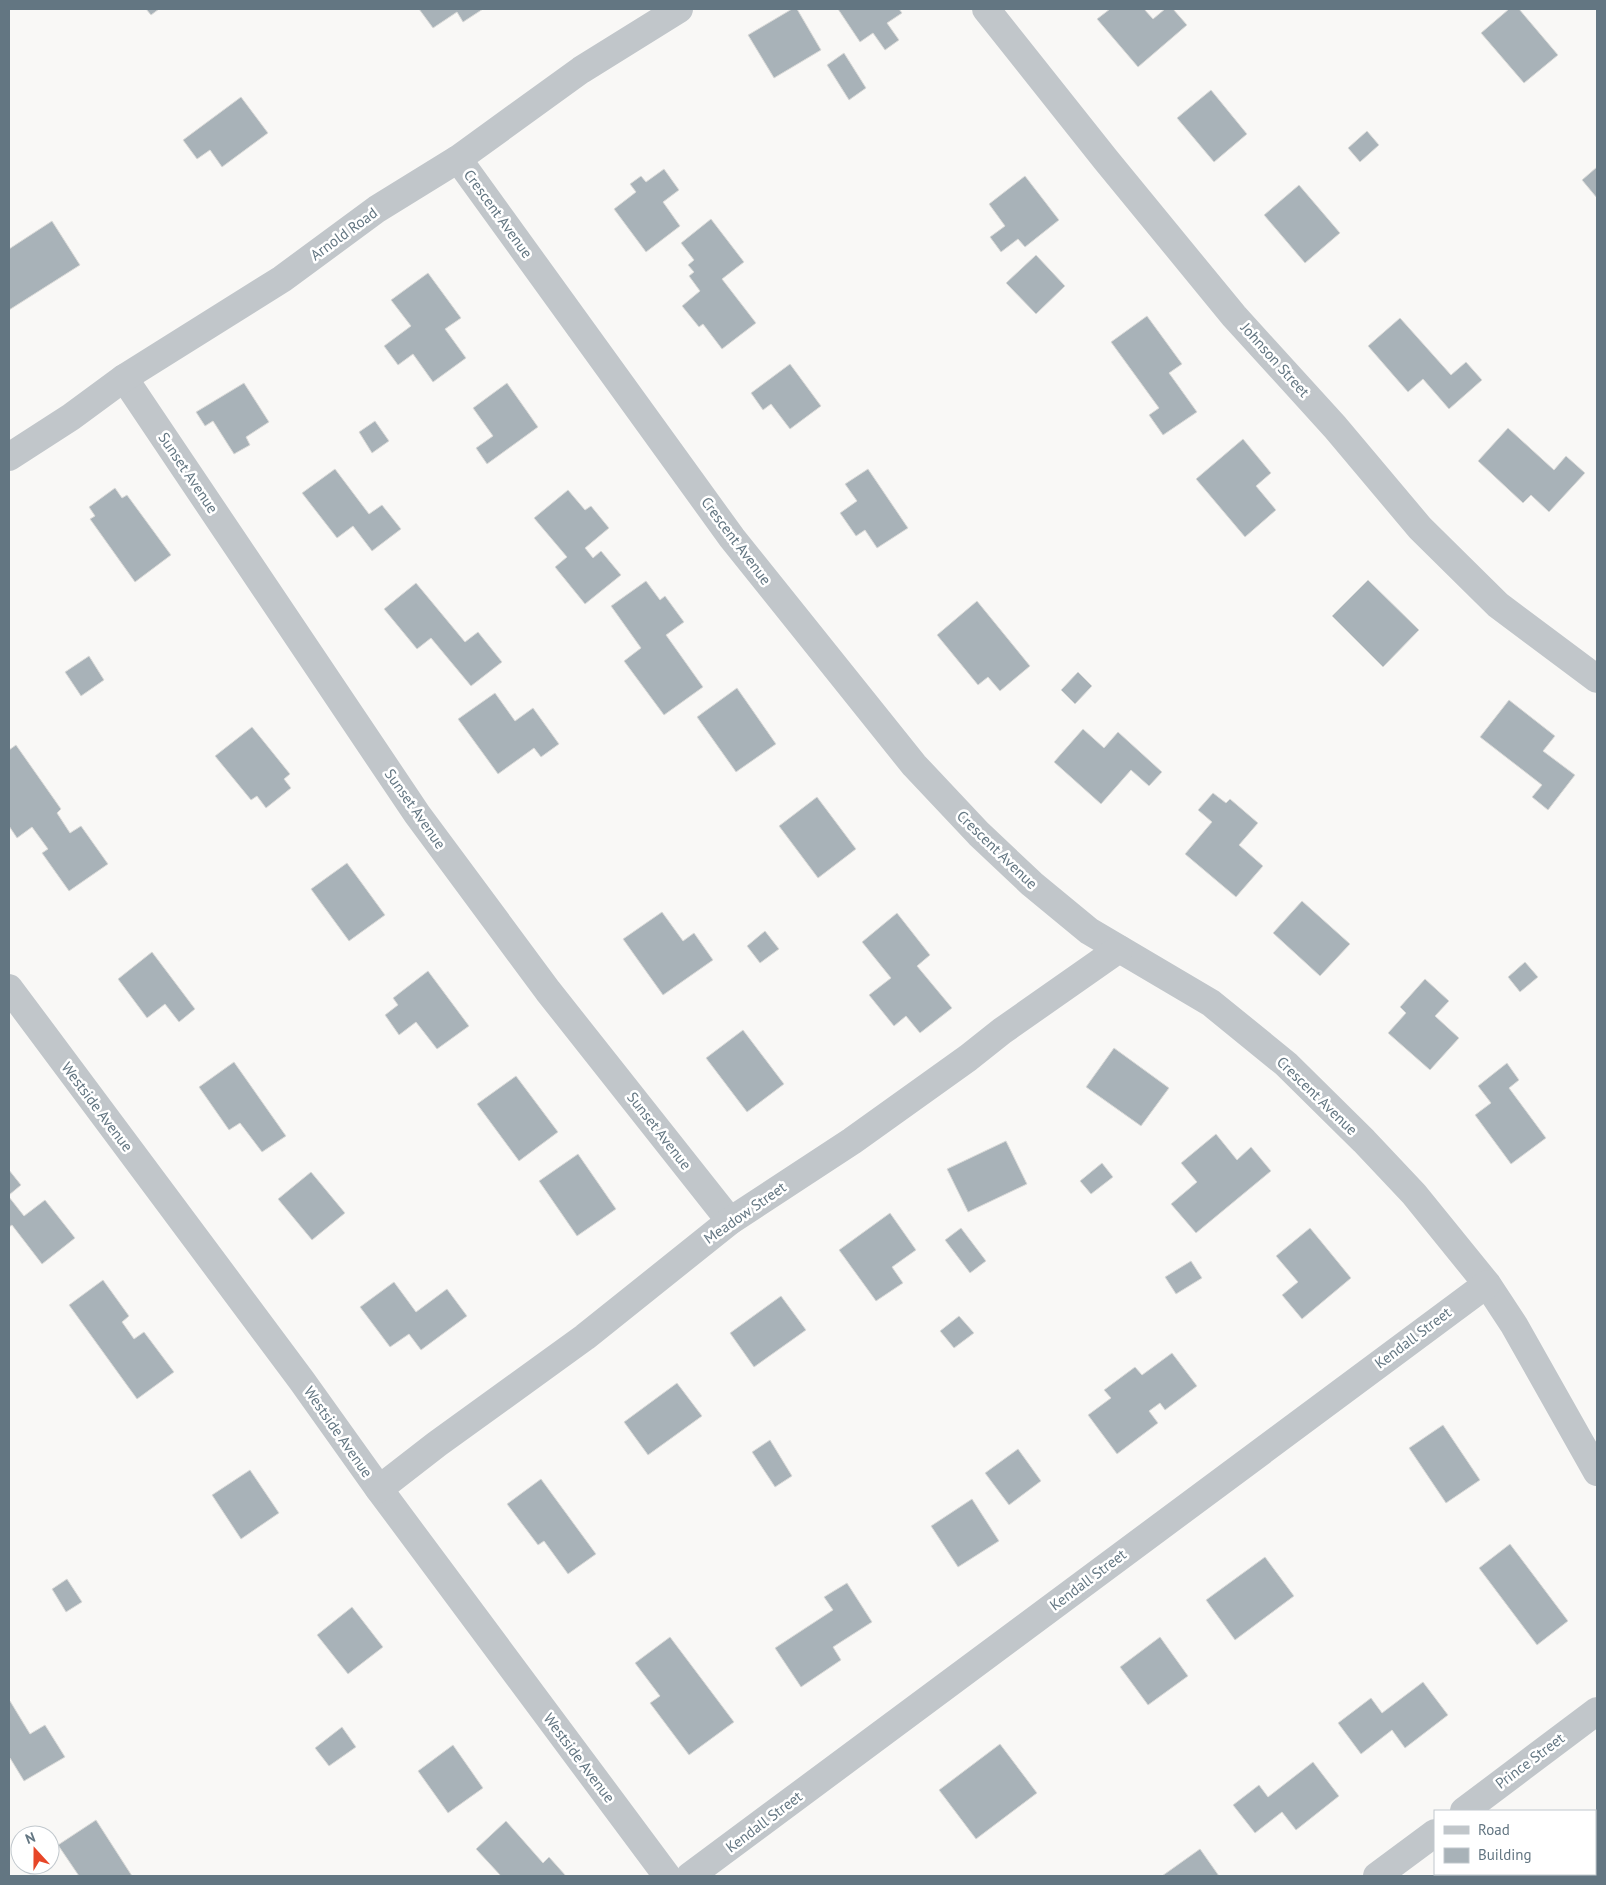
<svg xmlns="http://www.w3.org/2000/svg" width="1606" height="1885" viewBox="0 0 1606 1885" font-family="'PT Sans',sans-serif">
<rect width="100%" height="100%" fill="#f9f8f6"/>
<g fill="#a8b2b8" stroke="#dadad8">
<path d="M 146,9 L 159,9 L 151,15 Z"/>
<path d="M 419,9 L 483,9 L 463,22 L 457,12 L 433,28 Z"/>
<path d="M 792,9 L 797,9 L 821,50 L 774,78 L 748,35 Z"/>
<path d="M 838,9 L 899,9 L 902,13 L 887,23 L 899,40 L 885,50 L 873,33 L 860,42 Z"/>
<path d="M 1110,9 L 1144,9 L 1153,19 L 1165,9 L 1173,9 L 1187,25 L 1138,67 L 1097,19 Z"/>
<path d="M 1509,9 L 1519,9 L 1558,55 L 1524,83 L 1481,33 Z"/>
<path d="M 844,53 L 866,88 L 849,100 L 827,65 Z"/>
<path d="M 1211,90 L 1247,134 L 1214,162 L 1177,118 Z"/>
<path d="M 241,97 L 268,133 L 222,167 L 210,150 L 197,159 L 183,140 Z"/>
<path d="M 1367,131 L 1379,145 L 1360,162 L 1348,148 Z"/>
<path d="M 1597,167 L 1597,198 L 1582,180 Z"/>
<path d="M 664,169 L 679,190 L 663,202 L 680,226 L 646,252 L 614,209 L 636,192 L 630,184 L 641,176 L 646,182 Z"/>
<path d="M 1025,176 L 1059,220 L 1025,247 L 1018,239 L 1001,252 L 990,237 L 1005,226 L 989,204 Z"/>
<path d="M 1299,185 L 1340,233 L 1305,263 L 1264,215 Z"/>
<path d="M 711,219 L 744,262 L 722,279 L 756,323 L 722,349 L 703,324 L 699,327 L 682,306 L 700,291 L 689,276 L 694,272 L 688,265 L 694,260 L 681,243 Z"/>
<path d="M 52,221 L 80,265 L 9,310 L 9,249 Z"/>
<path d="M 1036,255 L 1065,286 L 1036,314 L 1006,283 Z"/>
<path d="M 428,273 L 461,318 L 445,329 L 466,358 L 433,382 L 413,354 L 398,365 L 384,346 L 411,326 L 391,300 Z"/>
<path d="M 1147,316 L 1182,364 L 1169,373 L 1197,412 L 1163,435 L 1149,415 L 1159,408 L 1111,342 Z"/>
<path d="M 1400,318 L 1451,375 L 1466,362 L 1482,380 L 1449,409 L 1423,379 L 1408,392 L 1368,346 Z"/>
<path d="M 790,364 L 821,406 L 790,429 L 771,404 L 763,410 L 751,393 Z"/>
<path d="M 244,383 L 269,422 L 246,437 L 250,445 L 234,454 L 213,421 L 205,426 L 196,412 Z"/>
<path d="M 507,383 L 538,427 L 487,464 L 476,448 L 493,436 L 473,408 Z"/>
<path d="M 375,421 L 389,441 L 372,453 L 359,432 Z"/>
<path d="M 1508,428 L 1554,470 L 1566,456 L 1585,473 L 1549,512 L 1531,495 L 1523,503 L 1478,461 Z"/>
<path d="M 1243,439 L 1271,473 L 1256,486 L 1276,510 L 1245,537 L 1196,479 Z"/>
<path d="M 335,469 L 369,514 L 382,505 L 401,529 L 372,551 L 353,526 L 337,538 L 302,493 Z"/>
<path d="M 868,469 L 908,528 L 877,548 L 865,530 L 856,536 L 840,513 L 857,501 L 845,484 Z"/>
<path d="M 115,488 L 122,498 L 127,495 L 171,555 L 135,582 L 90,519 L 95,516 L 89,507 Z"/>
<path d="M 568,490 L 585,510 L 591,506 L 609,528 L 585,548 L 593,558 L 601,551 L 621,575 L 585,604 L 555,567 L 567,557 L 534,518 Z"/>
<path d="M 1368,580 L 1419,630 L 1383,667 L 1332,616 Z"/>
<path d="M 646,581 L 660,600 L 665,596 L 684,622 L 666,635 L 703,687 L 664,715 L 624,661 L 641,648 L 611,606 Z"/>
<path d="M 416,583 L 465,642 L 478,632 L 502,662 L 471,686 L 431,638 L 417,649 L 384,609 Z"/>
<path d="M 977,601 L 1030,666 L 1000,691 L 988,677 L 978,685 L 937,635 Z"/>
<path d="M 89,656 L 104,680 L 81,696 L 65,672 Z"/>
<path d="M 1078,672 L 1092,686 L 1075,704 L 1061,690 Z"/>
<path d="M 737,688 L 776,744 L 736,772 L 697,717 Z"/>
<path d="M 495,693 L 515,721 L 533,708 L 559,744 L 541,757 L 534,748 L 498,774 L 458,719 Z"/>
<path d="M 1509,700 L 1555,736 L 1543,751 L 1575,775 L 1548,810 L 1532,797 L 1542,785 L 1480,737 Z"/>
<path d="M 252,727 L 290,774 L 284,779 L 291,788 L 266,808 L 257,796 L 251,800 L 215,756 Z"/>
<path d="M 1083,729 L 1104,748 L 1118,732 L 1162,772 L 1149,786 L 1131,770 L 1101,804 L 1054,762 Z"/>
<path d="M 16,745 L 61,809 L 57,813 L 70,833 L 81,826 L 108,864 L 69,891 L 42,853 L 48,849 L 32,827 L 17,838 L 9,826 L 9,750 Z"/>
<path d="M 1213,793 L 1226,803 L 1230,799 L 1258,823 L 1239,845 L 1263,866 L 1236,897 L 1185,854 L 1212,822 L 1198,810 Z"/>
<path d="M 817,797 L 856,849 L 818,878 L 779,826 Z"/>
<path d="M 347,863 L 385,915 L 349,941 L 311,889 Z"/>
<path d="M 1302,901 L 1350,944 L 1320,976 L 1273,933 Z"/>
<path d="M 662,912 L 683,941 L 694,933 L 713,960 L 663,995 L 623,939 Z"/>
<path d="M 897,913 L 930,955 L 917,966 L 952,1008 L 920,1033 L 906,1016 L 894,1026 L 869,995 L 891,978 L 862,942 Z"/>
<path d="M 765,931 L 779,949 L 760,963 L 747,946 Z"/>
<path d="M 152,952 L 195,1009 L 179,1022 L 165,1004 L 147,1018 L 118,979 Z"/>
<path d="M 1525,962 L 1538,977 L 1520,992 L 1508,977 Z"/>
<path d="M 428,971 L 469,1026 L 437,1049 L 416,1022 L 399,1035 L 385,1015 L 398,1005 L 393,998 Z"/>
<path d="M 1425,979 L 1449,1001 L 1435,1016 L 1459,1038 L 1430,1070 L 1388,1033 L 1406,1013 L 1400,1007 Z"/>
<path d="M 743,1030 L 784,1084 L 747,1112 L 706,1058 Z"/>
<path d="M 1114,1048 L 1169,1088 L 1141,1126 L 1086,1087 Z"/>
<path d="M 234,1062 L 286,1136 L 262,1152 L 240,1123 L 229,1130 L 199,1087 Z"/>
<path d="M 1507,1063 L 1519,1080 L 1509,1088 L 1546,1138 L 1511,1164 L 1475,1115 L 1491,1103 L 1478,1086 Z"/>
<path d="M 516,1076 L 558,1132 L 519,1161 L 477,1104 Z"/>
<path d="M 1216,1134 L 1237,1160 L 1251,1147 L 1271,1171 L 1196,1233 L 1171,1204 L 1197,1182 L 1181,1163 Z"/>
<path d="M 1006,1141 L 1027,1184 L 968,1212 L 947,1169 Z"/>
<path d="M 578,1154 L 616,1209 L 577,1236 L 539,1181 Z"/>
<path d="M 1102,1163 L 1113,1177 L 1091,1194 L 1080,1181 Z"/>
<path d="M 9,1170 L 21,1185 L 9,1195 Z"/>
<path d="M 311,1172 L 345,1213 L 312,1240 L 278,1199 Z"/>
<path d="M 9,1197 L 24,1216 L 45,1200 L 75,1238 L 42,1264 L 12,1225 L 9,1227 Z"/>
<path d="M 890,1213 L 916,1250 L 892,1267 L 903,1283 L 876,1301 L 839,1250 Z"/>
<path d="M 961,1228 L 986,1261 L 970,1273 L 945,1240 Z"/>
<path d="M 1310,1228 L 1351,1278 L 1302,1319 L 1282,1295 L 1298,1282 L 1276,1256 Z"/>
<path d="M 1191,1261 L 1202,1278 L 1176,1294 L 1165,1277 Z"/>
<path d="M 103,1280 L 129,1316 L 122,1322 L 134,1339 L 144,1332 L 174,1372 L 137,1399 L 69,1305 Z"/>
<path d="M 394,1282 L 416,1312 L 447,1289 L 467,1316 L 421,1350 L 409,1334 L 390,1347 L 360,1307 Z"/>
<path d="M 781,1296 L 806,1330 L 754,1367 L 730,1333 Z"/>
<path d="M 959,1316 L 974,1333 L 954,1348 L 940,1331 Z"/>
<path d="M 1172,1353 L 1197,1386 L 1165,1410 L 1160,1403 L 1149,1411 L 1158,1423 L 1117,1454 L 1088,1415 L 1111,1398 L 1104,1390 L 1135,1367 L 1142,1375 Z"/>
<path d="M 677,1383 L 702,1416 L 648,1455 L 624,1422 Z"/>
<path d="M 1443,1425 L 1480,1480 L 1446,1503 L 1409,1448 Z"/>
<path d="M 770,1440 L 792,1476 L 775,1487 L 752,1452 Z"/>
<path d="M 1018,1449 L 1041,1481 L 1009,1505 L 985,1473 Z"/>
<path d="M 250,1470 L 279,1513 L 241,1539 L 212,1495 Z"/>
<path d="M 541,1479 L 596,1554 L 568,1574 L 544,1541 L 538,1545 L 507,1504 Z"/>
<path d="M 972,1499 L 999,1541 L 958,1567 L 931,1526 Z"/>
<path d="M 1510,1544 L 1568,1621 L 1537,1645 L 1479,1568 Z"/>
<path d="M 1265,1557 L 1294,1596 L 1235,1640 L 1206,1600 Z"/>
<path d="M 67,1579 L 82,1602 L 66,1612 L 52,1589 Z"/>
<path d="M 847,1583 L 872,1622 L 833,1647 L 841,1660 L 801,1687 L 775,1648 L 833,1610 L 824,1597 Z"/>
<path d="M 352,1607 L 383,1647 L 348,1674 L 317,1635 Z"/>
<path d="M 670,1637 L 734,1722 L 689,1755 L 650,1703 L 660,1696 L 635,1663 Z"/>
<path d="M 1160,1637 L 1188,1676 L 1148,1705 L 1120,1667 Z"/>
<path d="M 1423,1682 L 1448,1715 L 1405,1748 L 1392,1730 L 1361,1754 L 1338,1723 L 1371,1698 L 1382,1713 Z"/>
<path d="M 9,1701 L 10,1701 L 30,1734 L 45,1725 L 65,1757 L 24,1781 L 10,1758 L 9,1759 Z"/>
<path d="M 342,1727 L 356,1747 L 329,1766 L 315,1748 Z"/>
<path d="M 1000,1744 L 1037,1793 L 976,1839 L 939,1790 Z"/>
<path d="M 453,1745 L 483,1788 L 448,1813 L 418,1771 Z"/>
<path d="M 1313,1762 L 1339,1796 L 1296,1830 L 1282,1812 L 1255,1833 L 1233,1805 L 1259,1785 L 1268,1797 Z"/>
<path d="M 96,1820 L 132,1876 L 79,1876 L 58,1845 Z"/>
<path d="M 506,1821 L 543,1863 L 549,1857 L 566,1876 L 501,1876 L 476,1849 Z"/>
<path d="M 1597,1828 L 1597,1874 L 1595,1876 L 1586,1876 L 1584,1874 L 1595,1874 L 1595,1830 Z"/>
<path d="M 1200,1849 L 1219,1876 L 1162,1876 Z"/>
</g>
<g fill="none" stroke-linecap="round" stroke-linejoin="round">
<g stroke="#c1c6ca" stroke-width="28">
<path d="M 986,9 L 1106,160 L 1234,316 L 1335,427 L 1420,528 L 1498,605 L 1597,679"/>
<path d="M 458,159 L 732,538 L 914,765 L 979,834 L 1032,884 L 1089,931 L 1211,1003 L 1286,1064 L 1364,1141 L 1414,1194 L 1487,1284 L 1514,1325 L 1597,1472"/>
<path d="M 124,378 L 417,814 L 548,991 L 730,1221"/>
<path d="M 9,457 L 71,417 L 124,378 L 282,279 L 377,209 L 458,159 L 581,70 L 679,9"/>
<path d="M 9,988 L 302,1381 L 379,1489 L 667,1876"/>
<path d="M 379,1489 L 437,1444 L 585,1337 L 730,1221 L 852,1141 L 968,1058 L 1002,1031 L 1119,949"/>
<path d="M 1464,1811 L 1597,1711"/>
<path d="M 690,1876 L 1487,1284"/>
<path d="M 1377,1876 L 1435,1833"/>
</g>
</g>
<g text-anchor="middle" stroke-width="5" stroke-linejoin="round" paint-order="stroke">
<g font-size="15" fill="#637682" stroke="#fff">
<text transform="translate(498 214) rotate(54)" y="5">Crescent Avenue</text>
<text transform="translate(344 234) rotate(-36)" y="5">Arnold Road</text>
<text transform="translate(1275 360) rotate(48)" y="5">Johnson Street</text>
<text transform="translate(188 473) rotate(56)" y="5">Sunset Avenue</text>
<text transform="translate(736 541) rotate(53)" y="5">Crescent Avenue</text>
<text transform="translate(415 809) rotate(55)" y="5">Sunset Avenue</text>
<text transform="translate(997 850) rotate(44)" y="5">Crescent Avenue</text>
<text transform="translate(1317 1096) rotate(44)" y="5">Crescent Avenue</text>
<text transform="translate(97 1107) rotate(53)" y="5">Westside Avenue</text>
<text transform="translate(659 1131) rotate(52)" y="5">Sunset Avenue</text>
<text transform="translate(745 1213) rotate(-35)" y="5">Meadow Street</text>
<text transform="translate(1413 1338) rotate(-37)" y="5">Kendall Street</text>
<text transform="translate(338 1432) rotate(55)" y="5">Westside Avenue</text>
<text transform="translate(1088 1580) rotate(-37)" y="5">Kendall Street</text>
<text transform="translate(579 1758) rotate(53)" y="5">Westside Avenue</text>
<text transform="translate(1530 1761) rotate(-37)" y="5">Prince Street</text>
<text transform="translate(764 1822) rotate(-37)" y="5">Kendall Street</text>
</g>
</g>
<rect width="1606" height="1885" fill="none" stroke="#637682" stroke-width="20"/>
<rect x="1434" y="1810" width="162" height="65" fill="#ffffff" stroke="#c1c8cd"/>
<rect x="1444" y="1826" width="25" height="8" fill="#c1c6ca" stroke="#c1c8cd"/>
<text x="1478" y="1835" font-size="15" fill="#637682">Road</text>
<rect x="1444" y="1848" width="25" height="15" fill="#a8b2b8" stroke="#c1c8cd"/>
<text x="1478" y="1860" font-size="15" fill="#637682">Building</text>
<g transform="translate(35 1850) rotate(339)"><circle r="24" fill="#ffffff" stroke="#c1c8cd"/>
<path d="M0-4L9 19L0 12L-9 19Z" fill="#e74628"/>
<text y="-8" font-size="14" font-weight="bold" text-anchor="middle" fill="#637682">N</text>
</g>
</svg>
